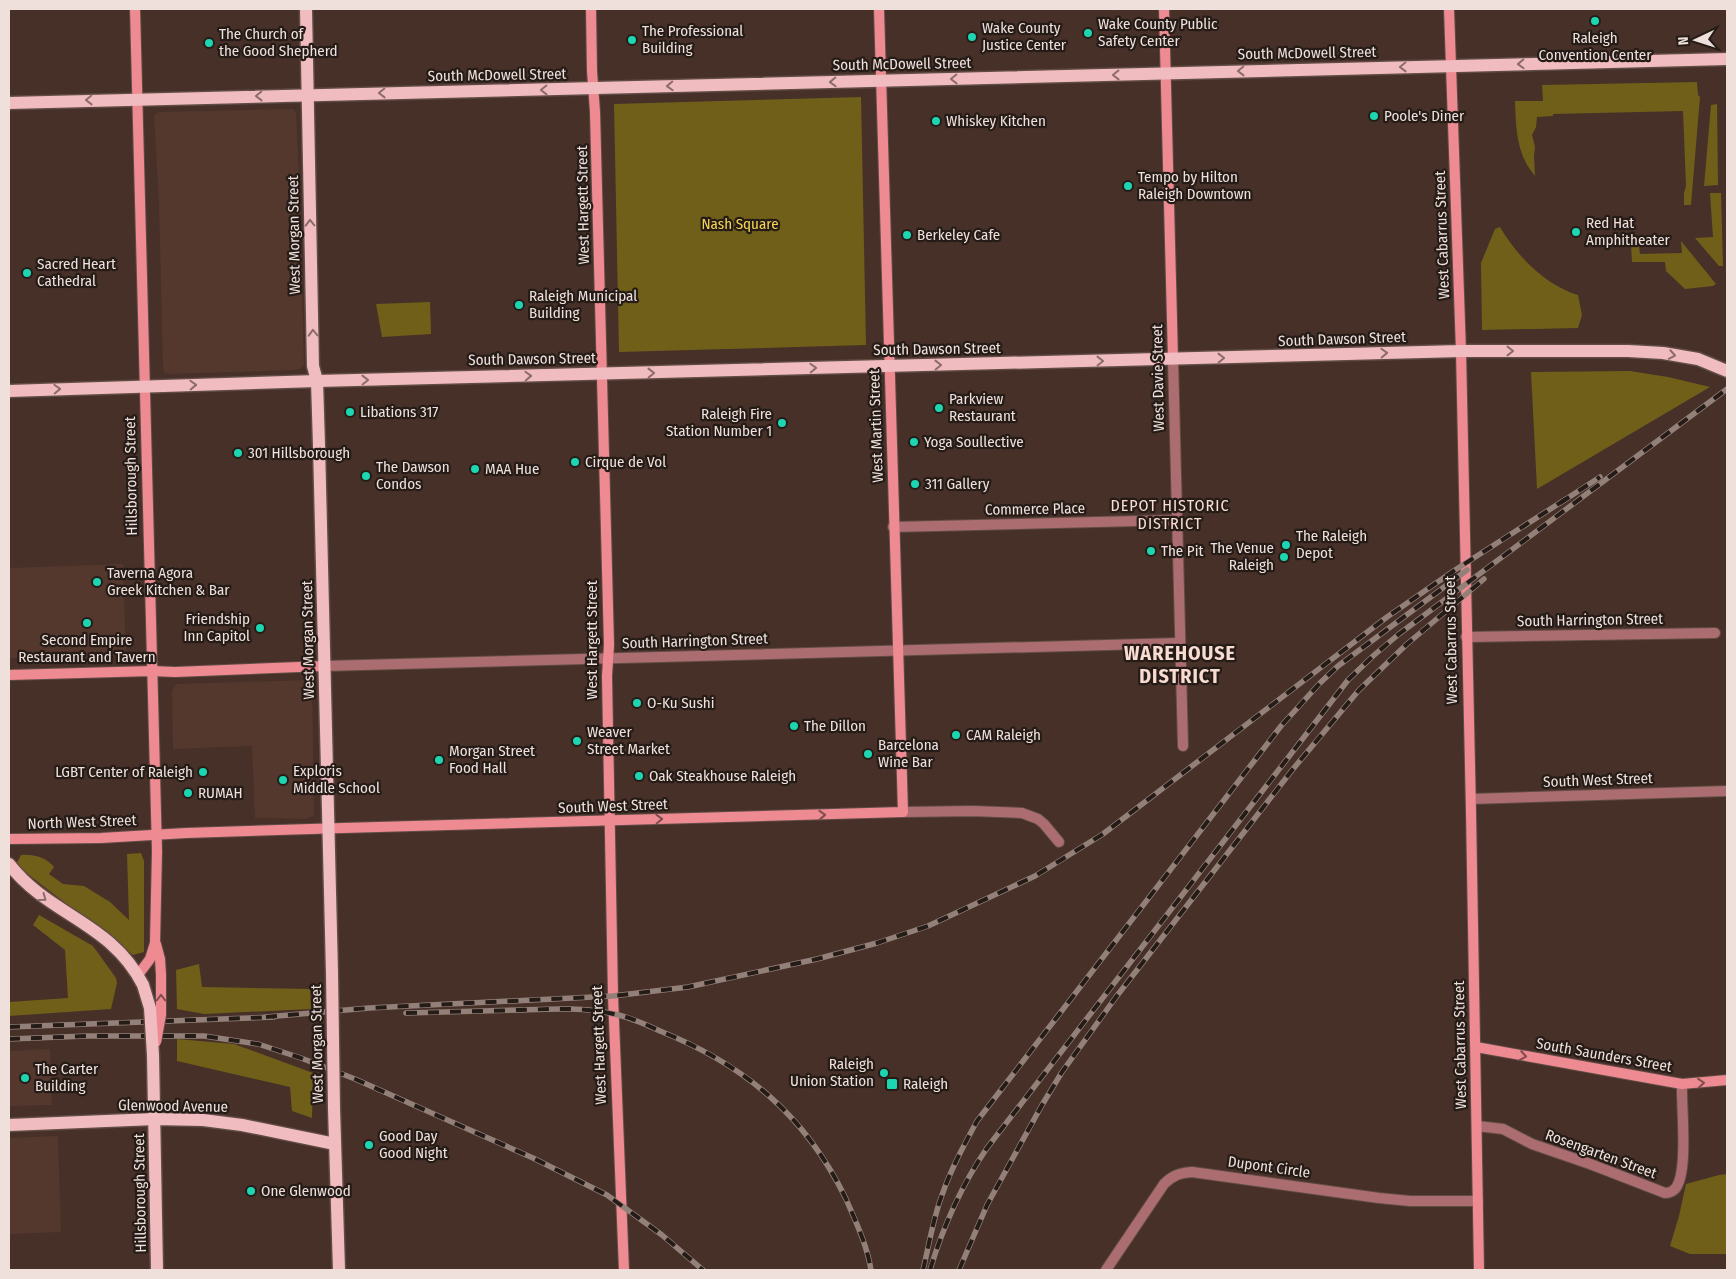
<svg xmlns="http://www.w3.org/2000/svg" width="1736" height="1279" viewBox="0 0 1736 1279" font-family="'Fira Sans Condensed',sans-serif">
<rect width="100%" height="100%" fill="#463028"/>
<g fill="#54382e">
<path d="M 293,109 L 296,113 L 300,200 L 304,365 L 299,369 L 293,370 L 169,374 L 164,372 L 163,367 L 159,205 L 154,115 L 159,112 Z"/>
<path d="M 123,564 L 126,656 L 9,658 L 9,568 Z"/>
<path d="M 310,680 L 312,684 L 314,816 L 304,819 L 255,818 L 252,746 L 173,749 L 172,691 L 176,684 Z"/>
<path d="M 50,1049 L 52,1105 L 9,1106 L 9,1051 Z"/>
<path d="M 58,1136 L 61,1232 L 9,1234 L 9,1138 Z"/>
</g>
<g fill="#705f19">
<path d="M 1697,82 L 1698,95 L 1700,97 L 1691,205 L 1684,205 L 1684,193 L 1686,186 L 1683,111 L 1553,114 L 1553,116 L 1537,117 L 1536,127 L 1532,135 L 1535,147 L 1534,156 L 1535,176 C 1516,154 1516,128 1515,101 L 1543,101 L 1542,85 Z"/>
<path d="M 861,97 L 866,345 L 619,352 L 614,104 Z"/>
<path d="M 1717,104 L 1718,185 L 1704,186 L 1711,105 Z"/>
<path d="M 1710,193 L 1721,193 L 1723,266 L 1719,266 L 1695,238 L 1713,237 Z"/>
<path d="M 1500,227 C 1517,256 1545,285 1578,295 L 1582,315 L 1578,328 L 1482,330 L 1481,263 L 1495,229 Z"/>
<path d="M 1681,241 L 1716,284 L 1713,286 L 1685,289 L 1666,271 L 1665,262 L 1632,262 L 1631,245 L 1639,246 L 1640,254 L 1682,253 Z"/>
<path d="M 430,302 L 431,334 L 382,337 L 376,304 Z"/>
<path d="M 1630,371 L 1668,377 L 1710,387 L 1537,489 L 1531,372 Z"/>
<path d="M 141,853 L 144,861 L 144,952 L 133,955 L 16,865 L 21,855 C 33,854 46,857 54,867 L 49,874 L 63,884 L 84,886 L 110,902 L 129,920 L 127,854 Z"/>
<path d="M 39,915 L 93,946 L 116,978 L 117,983 L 111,1009 L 9,1016 L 9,1002 L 68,998 L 65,950 L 33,925 Z"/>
<path d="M 199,964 L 202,987 L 310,989 L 311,1009 L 204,1014 L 177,1009 L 176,970 Z"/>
<path d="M 177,1039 L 234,1044 L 313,1073 L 312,1118 L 292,1111 L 290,1087 L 177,1061 Z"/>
<path d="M 1727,1174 L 1727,1254 L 1690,1254 L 1670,1246 L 1679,1216 L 1686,1184 L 1719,1175 Z"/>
</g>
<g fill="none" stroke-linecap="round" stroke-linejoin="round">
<g stroke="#614c45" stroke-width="12">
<g id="street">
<path d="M 1173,359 L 1183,746"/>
<path d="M 893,527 L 1177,520"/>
<path d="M 1466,637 L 1715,633"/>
<path d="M 325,666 L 1180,643"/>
<path d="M 1471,799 L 1727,791"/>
<path d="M 903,812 L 973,811 L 1022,813 L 1038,819 L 1044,824 L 1059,842"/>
<path d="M 1477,1126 L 1503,1129 L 1532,1144 L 1590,1164 L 1665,1193 C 1669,1193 1672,1192 1675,1189 C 1689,1173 1681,1106 1682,1084"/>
<path d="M 1106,1270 L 1164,1184 C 1173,1175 1180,1173 1192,1172 L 1379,1198 L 1410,1201 L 1478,1201"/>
</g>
</g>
<g stroke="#614c45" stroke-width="12">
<g id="secondary">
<path d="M 135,9 L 157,851 L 155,943 L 150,959 L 138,975"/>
<path d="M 591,9 L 592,71 L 595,112 L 609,645 L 607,676 L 613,996 L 624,1270"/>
<path d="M 1164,9 L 1173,359"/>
<path d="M 1449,9 L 1461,351 L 1471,812 L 1479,1270"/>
<path d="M 9,675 L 152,671 L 175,672 L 325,666"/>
<path d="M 9,839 L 101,838 L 186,833 L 343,828 L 903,812 L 879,9"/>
<path d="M 156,944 L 160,959 L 161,975"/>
<path d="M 1476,1047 L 1682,1084 L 1727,1080"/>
</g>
</g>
<g stroke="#614c45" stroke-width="15">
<g id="primary">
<path d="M 306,9 L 313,366 L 317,381 L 319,445 L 332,973"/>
<path d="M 9,103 L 1727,59"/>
<path d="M 9,391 L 317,381 L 1461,351 L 1628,351 L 1663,353 L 1698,359 L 1727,371"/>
<path d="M 9,864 C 49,916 111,922 143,985"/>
<path d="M 153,1055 L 157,1270"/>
<path d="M 334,1108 L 339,1270"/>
<path d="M 9,1125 L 155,1119 L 203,1120 L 242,1125 L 335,1144"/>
</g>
</g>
<use href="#street" stroke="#ac6d71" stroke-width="10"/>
<use href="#secondary" stroke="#ee8a92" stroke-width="10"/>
<use href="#primary" stroke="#f1bcbf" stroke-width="12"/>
<g stroke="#938079" stroke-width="5.5">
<g id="rail">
<path d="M 1560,503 L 1600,477"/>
<path d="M 406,1013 C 444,1012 482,1011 520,1010 C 550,1009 583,1007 614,1014 C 630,1017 645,1024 660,1031 C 745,1065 806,1116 846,1199 C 856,1222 867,1245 871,1270"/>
<path d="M 266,1017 L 369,1008 L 613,996 L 688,987 L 817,959 L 877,943 L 928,926 L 1035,876 L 1103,834 L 1387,617 L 1455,570 L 1566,499"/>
<path d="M 9,1027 L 274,1017"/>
<path d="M 9,1039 L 87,1036 L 204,1036 L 258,1044 L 301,1058 L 355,1079 L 533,1158 L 607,1195 L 662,1235 L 703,1270"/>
<path d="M 923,1270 C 929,1245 933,1219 942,1195 C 951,1169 964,1145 977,1121 L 1281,726 L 1320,683 L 1338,666 L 1467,570"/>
<path d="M 930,1270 C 943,1227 961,1186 987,1148 L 1348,680 L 1373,656 L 1399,634 L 1727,389"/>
<path d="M 959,1270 L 987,1205 L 1042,1105 L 1062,1072 L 1116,997 L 1293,769 L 1359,690 L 1407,644 L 1484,579"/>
</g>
</g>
<use href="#rail" stroke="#251b17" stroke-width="4" stroke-dasharray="11" stroke-linecap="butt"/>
<g stroke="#614c45" stroke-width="12" stroke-linecap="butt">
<path id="secondary-bridge" d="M 156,1042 L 161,1015 L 161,975"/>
</g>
<g stroke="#614c45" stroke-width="15" stroke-linecap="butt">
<g id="primary-bridge">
<path d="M 332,973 L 334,1108"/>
<path d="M 143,985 L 150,1008 L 153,1055"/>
</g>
</g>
<use href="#secondary-bridge" stroke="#ee8a92" stroke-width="10"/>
<use href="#primary-bridge" stroke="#f1bcbf" stroke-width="12"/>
</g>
<defs><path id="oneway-chevron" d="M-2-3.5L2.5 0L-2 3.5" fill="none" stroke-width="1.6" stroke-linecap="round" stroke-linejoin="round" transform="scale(1.25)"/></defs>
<g stroke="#8b6c6b">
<use href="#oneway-chevron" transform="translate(1521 64) rotate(178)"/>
<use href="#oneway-chevron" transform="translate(1403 67) rotate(179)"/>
<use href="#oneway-chevron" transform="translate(1241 71) rotate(179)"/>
<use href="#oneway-chevron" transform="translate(1116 75) rotate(179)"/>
<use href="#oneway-chevron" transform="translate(954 79) rotate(179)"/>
<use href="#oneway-chevron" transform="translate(833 82) rotate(178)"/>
<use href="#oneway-chevron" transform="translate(670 86) rotate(178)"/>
<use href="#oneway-chevron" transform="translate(544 90) rotate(179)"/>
<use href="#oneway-chevron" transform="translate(382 93) rotate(179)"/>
<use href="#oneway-chevron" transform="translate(259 96) rotate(179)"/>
<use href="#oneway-chevron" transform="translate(89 100) rotate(179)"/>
<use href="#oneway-chevron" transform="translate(310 223) rotate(-91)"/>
<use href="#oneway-chevron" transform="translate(313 333) rotate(-92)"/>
<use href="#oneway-chevron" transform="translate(1510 351)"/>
<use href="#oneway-chevron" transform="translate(1384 353) rotate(-2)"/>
<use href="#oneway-chevron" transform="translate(1672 355) rotate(10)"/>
<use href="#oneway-chevron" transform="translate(1221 358) rotate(-1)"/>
<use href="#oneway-chevron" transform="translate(1100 361) rotate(-1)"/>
<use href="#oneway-chevron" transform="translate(938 365) rotate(-1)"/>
<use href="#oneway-chevron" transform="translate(813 368) rotate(-2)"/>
<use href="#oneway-chevron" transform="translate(651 373) rotate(-1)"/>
<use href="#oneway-chevron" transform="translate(528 376) rotate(-2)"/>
<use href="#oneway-chevron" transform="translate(365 380) rotate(-1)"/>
<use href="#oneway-chevron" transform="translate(193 385) rotate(-2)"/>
<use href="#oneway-chevron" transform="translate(57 389) rotate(-2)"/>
<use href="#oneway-chevron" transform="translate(43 898) rotate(36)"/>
</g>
<g stroke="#7f4d4e">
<use href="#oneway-chevron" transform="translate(822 815) rotate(-2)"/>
<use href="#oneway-chevron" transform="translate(659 819) rotate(-2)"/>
<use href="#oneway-chevron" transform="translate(161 998) rotate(-90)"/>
<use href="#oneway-chevron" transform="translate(1523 1056) rotate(10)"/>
<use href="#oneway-chevron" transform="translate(1701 1083) rotate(-5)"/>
</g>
<g fill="#1ed5b1" stroke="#251b17" stroke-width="2">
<circle cx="1595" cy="21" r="5"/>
<circle cx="1088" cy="33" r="5"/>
<circle cx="972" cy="37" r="5"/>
<circle cx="632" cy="40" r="5"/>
<circle cx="209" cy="43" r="5"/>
<circle cx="1374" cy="116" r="5"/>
<circle cx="936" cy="121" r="5"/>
<circle cx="1128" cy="186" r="5"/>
<circle cx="1576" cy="232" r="5"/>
<circle cx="907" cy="235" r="5"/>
<circle cx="27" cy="273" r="5"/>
<circle cx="519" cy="305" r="5"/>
<circle cx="939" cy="408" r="5"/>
<circle cx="350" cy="412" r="5"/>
<circle cx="782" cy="423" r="5"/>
<circle cx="914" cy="442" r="5"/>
<circle cx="238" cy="453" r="5"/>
<circle cx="575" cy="462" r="5"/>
<circle cx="475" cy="469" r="5"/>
<circle cx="366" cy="476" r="5"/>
<circle cx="915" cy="484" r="5"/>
<circle cx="1286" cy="545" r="5"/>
<circle cx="1151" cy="551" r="5"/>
<circle cx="1284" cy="557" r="5"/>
<circle cx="97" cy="582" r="5"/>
<circle cx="87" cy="623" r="5"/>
<circle cx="260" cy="628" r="5"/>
<circle cx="637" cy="703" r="5"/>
<circle cx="794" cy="726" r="5"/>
<circle cx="956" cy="735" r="5"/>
<circle cx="577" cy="741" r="5"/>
<circle cx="868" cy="754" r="5"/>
<circle cx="439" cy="760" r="5"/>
<circle cx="203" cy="772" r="5"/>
<circle cx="639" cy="776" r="5"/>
<circle cx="283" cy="780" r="5"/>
<circle cx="188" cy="793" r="5"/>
<circle cx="884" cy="1073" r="5"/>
<circle cx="25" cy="1078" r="5"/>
<rect x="886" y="1078" width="12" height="12" rx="2.5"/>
<circle cx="369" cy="1145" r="5"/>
<circle cx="251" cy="1191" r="5"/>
</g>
<g text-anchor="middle" stroke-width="4.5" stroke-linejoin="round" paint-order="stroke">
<g font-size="15" fill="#efe0db" stroke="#251b17" text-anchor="start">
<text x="1098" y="29">Wake County Public<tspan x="1098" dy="17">Safety Center</tspan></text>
<text x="982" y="33">Wake County<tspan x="982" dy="17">Justice Center</tspan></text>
<text x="642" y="36">The Professional<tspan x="642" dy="17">Building</tspan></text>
<text x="219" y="39">The Church of<tspan x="219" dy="17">the Good Shepherd</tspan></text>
<text x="1595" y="43" text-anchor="middle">Raleigh<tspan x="1595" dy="17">Convention Center</tspan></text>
<text x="1384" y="121">Poole's Diner</text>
<text x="946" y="126">Whiskey Kitchen</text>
<text x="1138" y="182">Tempo by Hilton<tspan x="1138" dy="17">Raleigh Downtown</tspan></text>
<text x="1586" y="228">Red Hat<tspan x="1586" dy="17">Amphitheater</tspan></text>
<text x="917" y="240">Berkeley Cafe</text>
<text x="37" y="269">Sacred Heart<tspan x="37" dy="17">Cathedral</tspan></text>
<text x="529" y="301">Raleigh Municipal<tspan x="529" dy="17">Building</tspan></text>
<text x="949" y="404">Parkview<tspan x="949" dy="17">Restaurant</tspan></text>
<text x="360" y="417">Libations 317</text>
<text x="772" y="419" text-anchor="end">Raleigh Fire<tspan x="772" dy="17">Station Number 1</tspan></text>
<text x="924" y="447">Yoga Soullective</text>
<text x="248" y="458">301 Hillsborough</text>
<text x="585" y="467">Cirque de Vol</text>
<text x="376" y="472">The Dawson<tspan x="376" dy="17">Condos</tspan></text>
<text x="485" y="474">MAA Hue</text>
<text x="925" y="489">311 Gallery</text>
<text x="1296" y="541">The Raleigh<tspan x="1296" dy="17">Depot</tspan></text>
<text x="1274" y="553" text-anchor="end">The Venue<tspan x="1274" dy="17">Raleigh</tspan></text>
<text x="1161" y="556">The Pit</text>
<text x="107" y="578">Taverna Agora<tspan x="107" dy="17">Greek Kitchen &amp; Bar</tspan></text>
<text x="250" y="624" text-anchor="end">Friendship<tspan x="250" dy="17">Inn Capitol</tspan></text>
<text x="87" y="645" text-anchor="middle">Second Empire<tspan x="87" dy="17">Restaurant and Tavern</tspan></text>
<text x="647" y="708">O-Ku Sushi</text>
<text x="804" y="731">The Dillon</text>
<text x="587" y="737">Weaver<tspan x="587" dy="17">Street Market</tspan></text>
<text x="966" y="740">CAM Raleigh</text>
<text x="878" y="750">Barcelona<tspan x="878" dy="17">Wine Bar</tspan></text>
<text x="449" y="756">Morgan Street<tspan x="449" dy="17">Food Hall</tspan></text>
<text x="293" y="776">Exploris<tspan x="293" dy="17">Middle School</tspan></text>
<text x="193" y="777" text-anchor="end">LGBT Center of Raleigh</text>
<text x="649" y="781">Oak Steakhouse Raleigh</text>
<text x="198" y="798">RUMAH</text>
<text x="874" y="1069" text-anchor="end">Raleigh<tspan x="874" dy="17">Union Station</tspan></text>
<text x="35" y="1074">The Carter<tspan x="35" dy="17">Building</tspan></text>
<text x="903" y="1089">Raleigh</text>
<text x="379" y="1141">Good Day<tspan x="379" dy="17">Good Night</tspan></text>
<text x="261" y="1196">One Glenwood</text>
</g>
<g font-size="15" fill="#efe0db" stroke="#251b17">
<text transform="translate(1307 53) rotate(-1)" y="5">South McDowell Street</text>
<text transform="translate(902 64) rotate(-1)" y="5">South McDowell Street</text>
<text transform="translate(497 75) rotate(-1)" y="5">South McDowell Street</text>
<text transform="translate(583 205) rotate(-91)" y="5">West Hargett Street</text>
<text transform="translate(294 235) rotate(-91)" y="5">West Morgan Street</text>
<text transform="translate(1442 235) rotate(-92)" y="5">West Cabarrus Street</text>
<text transform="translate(1342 339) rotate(-2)" y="5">South Dawson Street</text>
<text transform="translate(937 349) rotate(-1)" y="5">South Dawson Street</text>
<text transform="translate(532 359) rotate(-1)" y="5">South Dawson Street</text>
<text transform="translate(1158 378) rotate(-91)" y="5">West Davie Street</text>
<text transform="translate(876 426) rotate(-92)" y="5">West Martin Street</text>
<text transform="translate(131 476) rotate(-91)" y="5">Hillsborough Street</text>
<text transform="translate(1035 509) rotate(-1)" y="5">Commerce Place</text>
<text transform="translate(1590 620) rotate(-1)" y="5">South Harrington Street</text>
<text transform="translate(308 640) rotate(-91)" y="5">West Morgan Street</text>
<text transform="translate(592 640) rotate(-90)" y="5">West Hargett Street</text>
<text transform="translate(1451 640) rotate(-91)" y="5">West Cabarrus Street</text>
<text transform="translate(695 641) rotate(-2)" y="5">South Harrington Street</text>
<text transform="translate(1598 780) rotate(-2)" y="5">South West Street</text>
<text transform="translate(613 806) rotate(-2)" y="5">South West Street</text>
<text transform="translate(82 822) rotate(-2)" y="5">North West Street</text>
<text transform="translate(317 1044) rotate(-91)" y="5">West Morgan Street</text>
<text transform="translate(599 1045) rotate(-92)" y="5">West Hargett Street</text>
<text transform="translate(1460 1045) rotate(-91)" y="5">West Cabarrus Street</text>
<text transform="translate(1604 1055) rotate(10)" y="5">South Saunders Street</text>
<text transform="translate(173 1106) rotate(1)" y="5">Glenwood Avenue</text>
<text transform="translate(1601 1154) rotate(20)" y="5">Rosengarten Street</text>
<text transform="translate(1269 1167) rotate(8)" y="5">Dupont Circle</text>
<text transform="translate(140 1193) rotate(-91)" y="5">Hillsborough Street</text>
</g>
<g font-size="15" fill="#f6d553" stroke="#251b17">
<text x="740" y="229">Nash Square</text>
</g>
<g font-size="16" letter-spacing="1" fill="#f9dcd1" stroke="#251b17">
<text x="1170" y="511">DEPOT HISTORIC<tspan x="1170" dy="18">DISTRICT</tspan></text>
</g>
<g font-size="20" font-weight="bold" letter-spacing="1" fill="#f9dcd1" stroke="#251b17">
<text x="1180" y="660">WAREHOUSE<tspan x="1180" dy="23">DISTRICT</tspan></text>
</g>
</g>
<rect width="1736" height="1279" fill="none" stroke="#efe0db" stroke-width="20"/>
<g transform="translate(1696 40) rotate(266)" stroke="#251b17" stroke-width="4" paint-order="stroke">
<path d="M0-4L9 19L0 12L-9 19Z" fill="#efe0db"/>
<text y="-8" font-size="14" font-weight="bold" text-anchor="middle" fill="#efe0db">N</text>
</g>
</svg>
